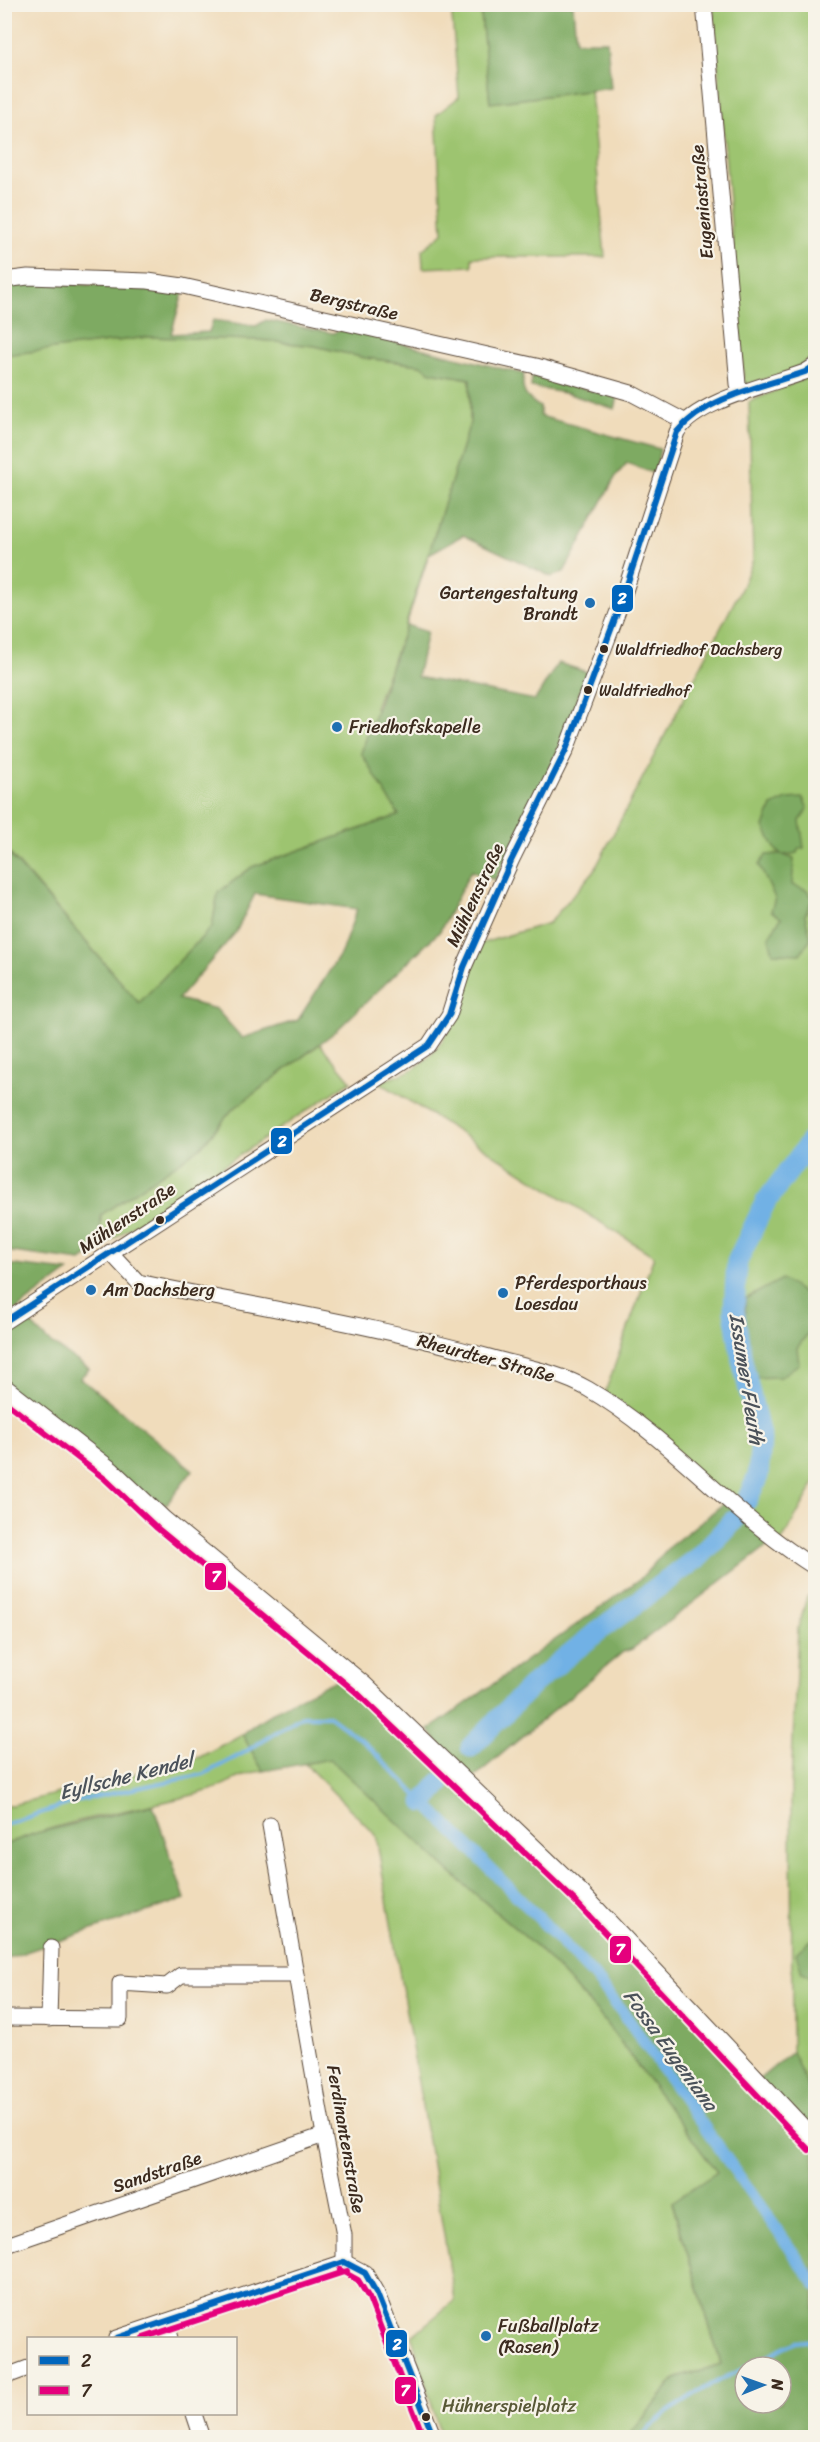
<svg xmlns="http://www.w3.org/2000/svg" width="820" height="2442" viewBox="0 0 820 2442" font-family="Sriracha,sans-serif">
<rect width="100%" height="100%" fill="#f7f3e8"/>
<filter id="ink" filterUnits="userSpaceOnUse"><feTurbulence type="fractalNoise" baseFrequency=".0167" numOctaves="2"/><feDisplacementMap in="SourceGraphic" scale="12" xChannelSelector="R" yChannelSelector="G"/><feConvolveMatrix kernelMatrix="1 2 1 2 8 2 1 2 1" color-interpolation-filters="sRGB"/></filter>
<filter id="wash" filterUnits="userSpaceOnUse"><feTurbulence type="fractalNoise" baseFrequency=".008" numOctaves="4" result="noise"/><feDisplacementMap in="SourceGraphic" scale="24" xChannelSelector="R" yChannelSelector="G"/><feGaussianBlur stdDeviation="1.35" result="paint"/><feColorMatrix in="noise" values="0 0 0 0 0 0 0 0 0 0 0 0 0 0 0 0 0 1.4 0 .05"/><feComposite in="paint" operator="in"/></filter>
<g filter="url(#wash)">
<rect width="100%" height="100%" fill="#f0dcbb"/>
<g fill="#9dc46f" stroke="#6c7746" stroke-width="1.5">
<path d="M 451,5 L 480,5 L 490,103 L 590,90 L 605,257 L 472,257 L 472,266 L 423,268 L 422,250 L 443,233 L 436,115 L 459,97 Z"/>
<path d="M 713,5 L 815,5 L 815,357 L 786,373 L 744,385 Z"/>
<path d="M 148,337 L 259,340 L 315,346 L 365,358 L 421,365 L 431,372 L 470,379 L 470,423 L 404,631 L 375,707 L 400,815 L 252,867 L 218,893 L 212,927 L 139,1003 L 5,848 L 4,355 Z"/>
<path d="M 815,374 L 816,1481 L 779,1546 L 603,1398 L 654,1256 L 379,1082 C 391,1077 407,1074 418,1066 C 461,1035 458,988 479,944 L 549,923 L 594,871 L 742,587 L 753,560 L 749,402 Z"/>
<path d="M 320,1044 L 351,1081 L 100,1248 L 101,1215 L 200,1148 L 232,1110 Z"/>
<path d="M 815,1591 L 815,2103 L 792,2052 L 791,1786 L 798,1628 L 807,1597 Z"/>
<path d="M 242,1734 L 263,1771 C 243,1772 229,1784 211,1790 C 144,1810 68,1817 5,1845 L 4,1807 L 200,1757 Z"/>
<path d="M 330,1758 L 449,1871 L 538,1948 L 599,2014 L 718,2173 L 672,2203 L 721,2364 L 675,2379 L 628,2437 L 441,2437 L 412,2336 L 455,2300 L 376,1835 L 305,1764 Z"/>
</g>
<g fill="#7eaa62" stroke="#5c6a40" stroke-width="1.5" fill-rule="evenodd">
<path d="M 480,5 L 573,5 L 576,41 L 607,41 L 611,88 L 490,103 Z"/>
<path d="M 18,281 L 184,290 L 171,334 L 209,332 L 213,320 L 256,326 L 266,320 L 333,333 L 344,329 L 524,374 C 520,392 526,398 540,407 L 540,416 L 660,449 L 655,474 L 627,463 L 616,476 L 564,572 L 552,577 L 463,535 L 429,554 L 406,625 L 427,632 L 417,677 L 535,700 L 558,663 L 587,672 L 556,756 L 495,880 L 471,871 L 440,931 L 335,1032 L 232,1110 L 200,1148 L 101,1215 L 100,1248 L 81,1261 L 5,1251 L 4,848 L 139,1003 L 212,927 L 218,893 L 252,867 L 399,815 L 361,753 L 404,631 L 470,423 L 470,379 L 431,372 L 421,365 L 365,358 L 315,346 L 259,340 L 148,337 L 5,355 L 5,284 ZM 255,894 L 357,909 L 341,953 L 298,1020 L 242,1038 L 216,1009 L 178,999 L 236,932 Z"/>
<path d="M 532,376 L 618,397 L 615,409 L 569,394 L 531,387 Z"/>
<path d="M 803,798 L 808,809 L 800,821 L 804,848 L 799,848 L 798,853 L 784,855 L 794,859 L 792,885 L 807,890 L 813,898 L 805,915 L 811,938 L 800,954 L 773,953 L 769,937 L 781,918 L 771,911 L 775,898 L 759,865 L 766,855 L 781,854 L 776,850 L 764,827 L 772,806 L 787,799 Z"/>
<path d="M 5,1264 L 69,1271 L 5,1318 Z"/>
<path d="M 782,1279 L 815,1301 L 815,1324 L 797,1348 L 799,1364 L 780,1377 L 745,1378 L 745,1299 Z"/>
<path d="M 19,1312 L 48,1341 L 89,1369 L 80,1378 L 193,1470 L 166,1505 L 111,1472 L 5,1391 L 4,1322 Z"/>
<path d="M 727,1501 L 774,1541 L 632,1649 L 623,1652 L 466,1784 L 757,2081 L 792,2052 L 815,2103 L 815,2437 L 667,2438 L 666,2432 L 661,2437 L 628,2437 L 675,2379 L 721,2364 L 672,2202 L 717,2172 L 599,2014 L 538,1948 L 449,1871 L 330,1759 L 263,1771 L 242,1734 C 275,1707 312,1691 350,1674 L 410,1747 L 464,1783 L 429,1730 L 640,1579 L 670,1546 ZM 745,2367 L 781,2367 L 781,2403 L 745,2403 Z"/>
<path d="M 153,1805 L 185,1899 L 5,1959 L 4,1845 L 36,1833 Z"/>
<path d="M 810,1940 L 815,1941 L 815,1981 L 802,1973 L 796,1953 Z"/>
</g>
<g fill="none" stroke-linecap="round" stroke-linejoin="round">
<g stroke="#71b1e5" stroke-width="4">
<path d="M 4,1825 L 80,1800 L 204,1774 L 240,1755 L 302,1716 L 329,1716 L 363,1741 L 424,1802"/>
<path d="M 746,2367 L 797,2342 L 816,2340"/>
<path d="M 640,2438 C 667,2407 708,2385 745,2368"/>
</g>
<path stroke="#71b1e5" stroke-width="12" d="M 424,1802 L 538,1917 L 594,1976 L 627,2018 L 816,2285"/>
<g stroke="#71b1e5" stroke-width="21">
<path d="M 747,1500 L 758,1476 L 761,1440 L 742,1360 L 734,1311 L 737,1262 L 765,1203 L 816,1134"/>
<path d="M 471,1747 L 534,1683 L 602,1628 L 700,1556 L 734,1520"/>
<path d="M 424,1802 L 440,1783"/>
</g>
</g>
</g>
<g filter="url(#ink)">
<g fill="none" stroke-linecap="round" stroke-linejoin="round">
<g stroke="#564536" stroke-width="17">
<g id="minor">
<path d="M 704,4 L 738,384 L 742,394"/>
<path d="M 4,280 L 28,277 L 148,281 L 183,286 L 536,366 L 631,393 L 684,421"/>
<path d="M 110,1252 L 138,1282 C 255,1306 374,1325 489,1357 C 521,1366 559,1372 588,1389 C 672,1438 733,1517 816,1568"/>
<path d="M 4,1322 L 429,1045 L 449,1015 L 464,967 L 511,861 L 566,750 L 621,603 L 677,432 C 696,401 769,385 805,372 L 816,365"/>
<path d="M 270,1825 L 324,2135 L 344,2235 L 344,2262"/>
<path d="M 4,2018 L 120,2019 L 120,1983 L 167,1986 L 181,1975 L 295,1975"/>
<path d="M 49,2019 L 51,1948"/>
<path d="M 4,2246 L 324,2135"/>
<path d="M 344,2262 L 365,2273 L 377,2294 L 434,2438"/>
<path d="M 165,2322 L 170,2338"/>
<path d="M 116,2338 L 344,2262"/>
<path d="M 4,2377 L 28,2368"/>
<path d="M 194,2414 L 202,2438"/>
</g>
</g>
<g stroke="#564536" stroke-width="22">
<path id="major" d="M 4,1389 L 111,1472 L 163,1521 L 363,1686 L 581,1895 L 816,2144"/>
</g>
<use href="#minor" stroke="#fff" stroke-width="15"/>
<use href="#major" stroke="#fff" stroke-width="20"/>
<g stroke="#f7f3e8" stroke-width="10">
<g id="bus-1">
<path d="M 4,1322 L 429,1045 L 449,1015 L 464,967 L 511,861 L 566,750 L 621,603 L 677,432 C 708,396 761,387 805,372 L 816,365"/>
<path d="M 344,2262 L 365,2273 L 377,2294 L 434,2438"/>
<path d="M 116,2338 L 344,2262"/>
</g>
</g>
<g stroke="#f7f3e8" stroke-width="10">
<g id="bus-2">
<path d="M 4,1401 L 105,1479 L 157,1528 L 357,1693 L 575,1901 L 809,2150"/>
<path d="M 340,2270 L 358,2280 L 369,2298 L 424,2438"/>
<path d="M 143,2338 L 347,2271"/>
</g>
</g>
<use href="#bus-1" stroke="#0065bd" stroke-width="6"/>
<use href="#bus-2" stroke="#e5007d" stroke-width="6"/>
</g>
</g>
<g fill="#1f6fb2" stroke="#f7f3e8" stroke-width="2">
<circle cx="590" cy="603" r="6"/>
<circle cx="337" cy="727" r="6"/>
<circle cx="91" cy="1290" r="6"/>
<circle cx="503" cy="1293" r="6"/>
<circle cx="486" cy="2336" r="6"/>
</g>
<g fill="#3b2a1e" stroke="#f7f3e8" stroke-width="2">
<circle cx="604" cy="649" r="5"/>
<circle cx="588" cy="690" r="5"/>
<circle cx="160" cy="1220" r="5"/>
<circle cx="426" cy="2417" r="5"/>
</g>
<g text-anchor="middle" stroke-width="4.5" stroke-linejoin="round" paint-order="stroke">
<g font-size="16" fill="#3b2a1e" stroke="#f7f3e8" text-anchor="start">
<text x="615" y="655">Waldfriedhof Dachsberg</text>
<text x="599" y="696">Waldfriedhof</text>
</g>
<g font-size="18" fill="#3b2a1e" stroke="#f7f3e8">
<text transform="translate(702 202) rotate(-95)" y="6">Eugeniastraße</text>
<text transform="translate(354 304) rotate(13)" y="6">Bergstraße</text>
<text transform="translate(475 895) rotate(-65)" y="6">Mühlenstraße</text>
<text transform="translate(127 1218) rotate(-34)" y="6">Mühlenstraße</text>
<text transform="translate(486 1358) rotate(15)" y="6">Rheurdter Straße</text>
<text transform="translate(346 2139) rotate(80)" y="6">Ferdinantenstraße</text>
<text transform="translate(157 2172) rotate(-19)" y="6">Sandstraße</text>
</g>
<g font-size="18" fill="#3b2a1e" stroke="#f7f3e8" text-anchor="start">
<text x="578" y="599" text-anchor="end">Gartengestaltung<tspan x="578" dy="21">Brandt</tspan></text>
<text x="349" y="733">Friedhofskapelle</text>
<text x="515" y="1289">Pferdesporthaus<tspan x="515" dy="21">Loesdau</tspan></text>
<text x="103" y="1296">Am Dachsberg</text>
<text x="498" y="2332">Fußballplatz<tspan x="498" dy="21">(Rasen)</tspan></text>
</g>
<g font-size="18" fill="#585836" stroke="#f7f3e8">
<text x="509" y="2412">Hühnerspielplatz</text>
</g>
<g font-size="20" font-style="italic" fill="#4b525a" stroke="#f7f3e8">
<text transform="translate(747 1379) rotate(81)" y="7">Issumer Fleuth</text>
<text transform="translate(126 1776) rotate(-14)" y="7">Eyllsche Kendel</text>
<text transform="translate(671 2050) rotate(54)" y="7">Fossa Eugeniana</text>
</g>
</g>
<g stroke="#f7f3e8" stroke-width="2">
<rect x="611" y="584" width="23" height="29" rx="6" fill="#0065bd"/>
<rect x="270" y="1127" width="23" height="28" rx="6" fill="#0065bd"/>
<rect x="204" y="1562" width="23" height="29" rx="6" fill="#e5007d"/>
<rect x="609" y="1935" width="23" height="29" rx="6" fill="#e5007d"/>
<rect x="385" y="2329" width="23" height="29" rx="6" fill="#0065bd"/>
<rect x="394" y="2376" width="23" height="29" rx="6" fill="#e5007d"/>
</g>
<g font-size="16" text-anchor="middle" font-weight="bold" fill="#fff">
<text x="622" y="604">2</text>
<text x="282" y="1147">2</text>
<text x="216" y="1582">7</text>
<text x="620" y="1955">7</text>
<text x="397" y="2350">2</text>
<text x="405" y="2396">7</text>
</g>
<rect width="820" height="2442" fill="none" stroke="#f7f3e8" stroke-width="24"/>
<rect x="27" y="2337" width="210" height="78" fill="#f7f3e8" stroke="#aca397" stroke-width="1.5"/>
<rect x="39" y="2356" width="30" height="9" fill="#0065bd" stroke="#aca397" stroke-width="1.5"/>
<text x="81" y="2367" font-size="18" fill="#3b2a1e">2</text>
<rect x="39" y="2386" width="30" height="9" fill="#e5007d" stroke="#aca397" stroke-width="1.5"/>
<text x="81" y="2397" font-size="18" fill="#3b2a1e">7</text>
<g transform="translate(763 2385) rotate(89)"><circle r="28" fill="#f7f3e8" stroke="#aca397" stroke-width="1.5"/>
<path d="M0-4.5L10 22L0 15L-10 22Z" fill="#1f6fb2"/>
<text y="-9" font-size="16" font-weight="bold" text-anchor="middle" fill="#3b2a1e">N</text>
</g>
</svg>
